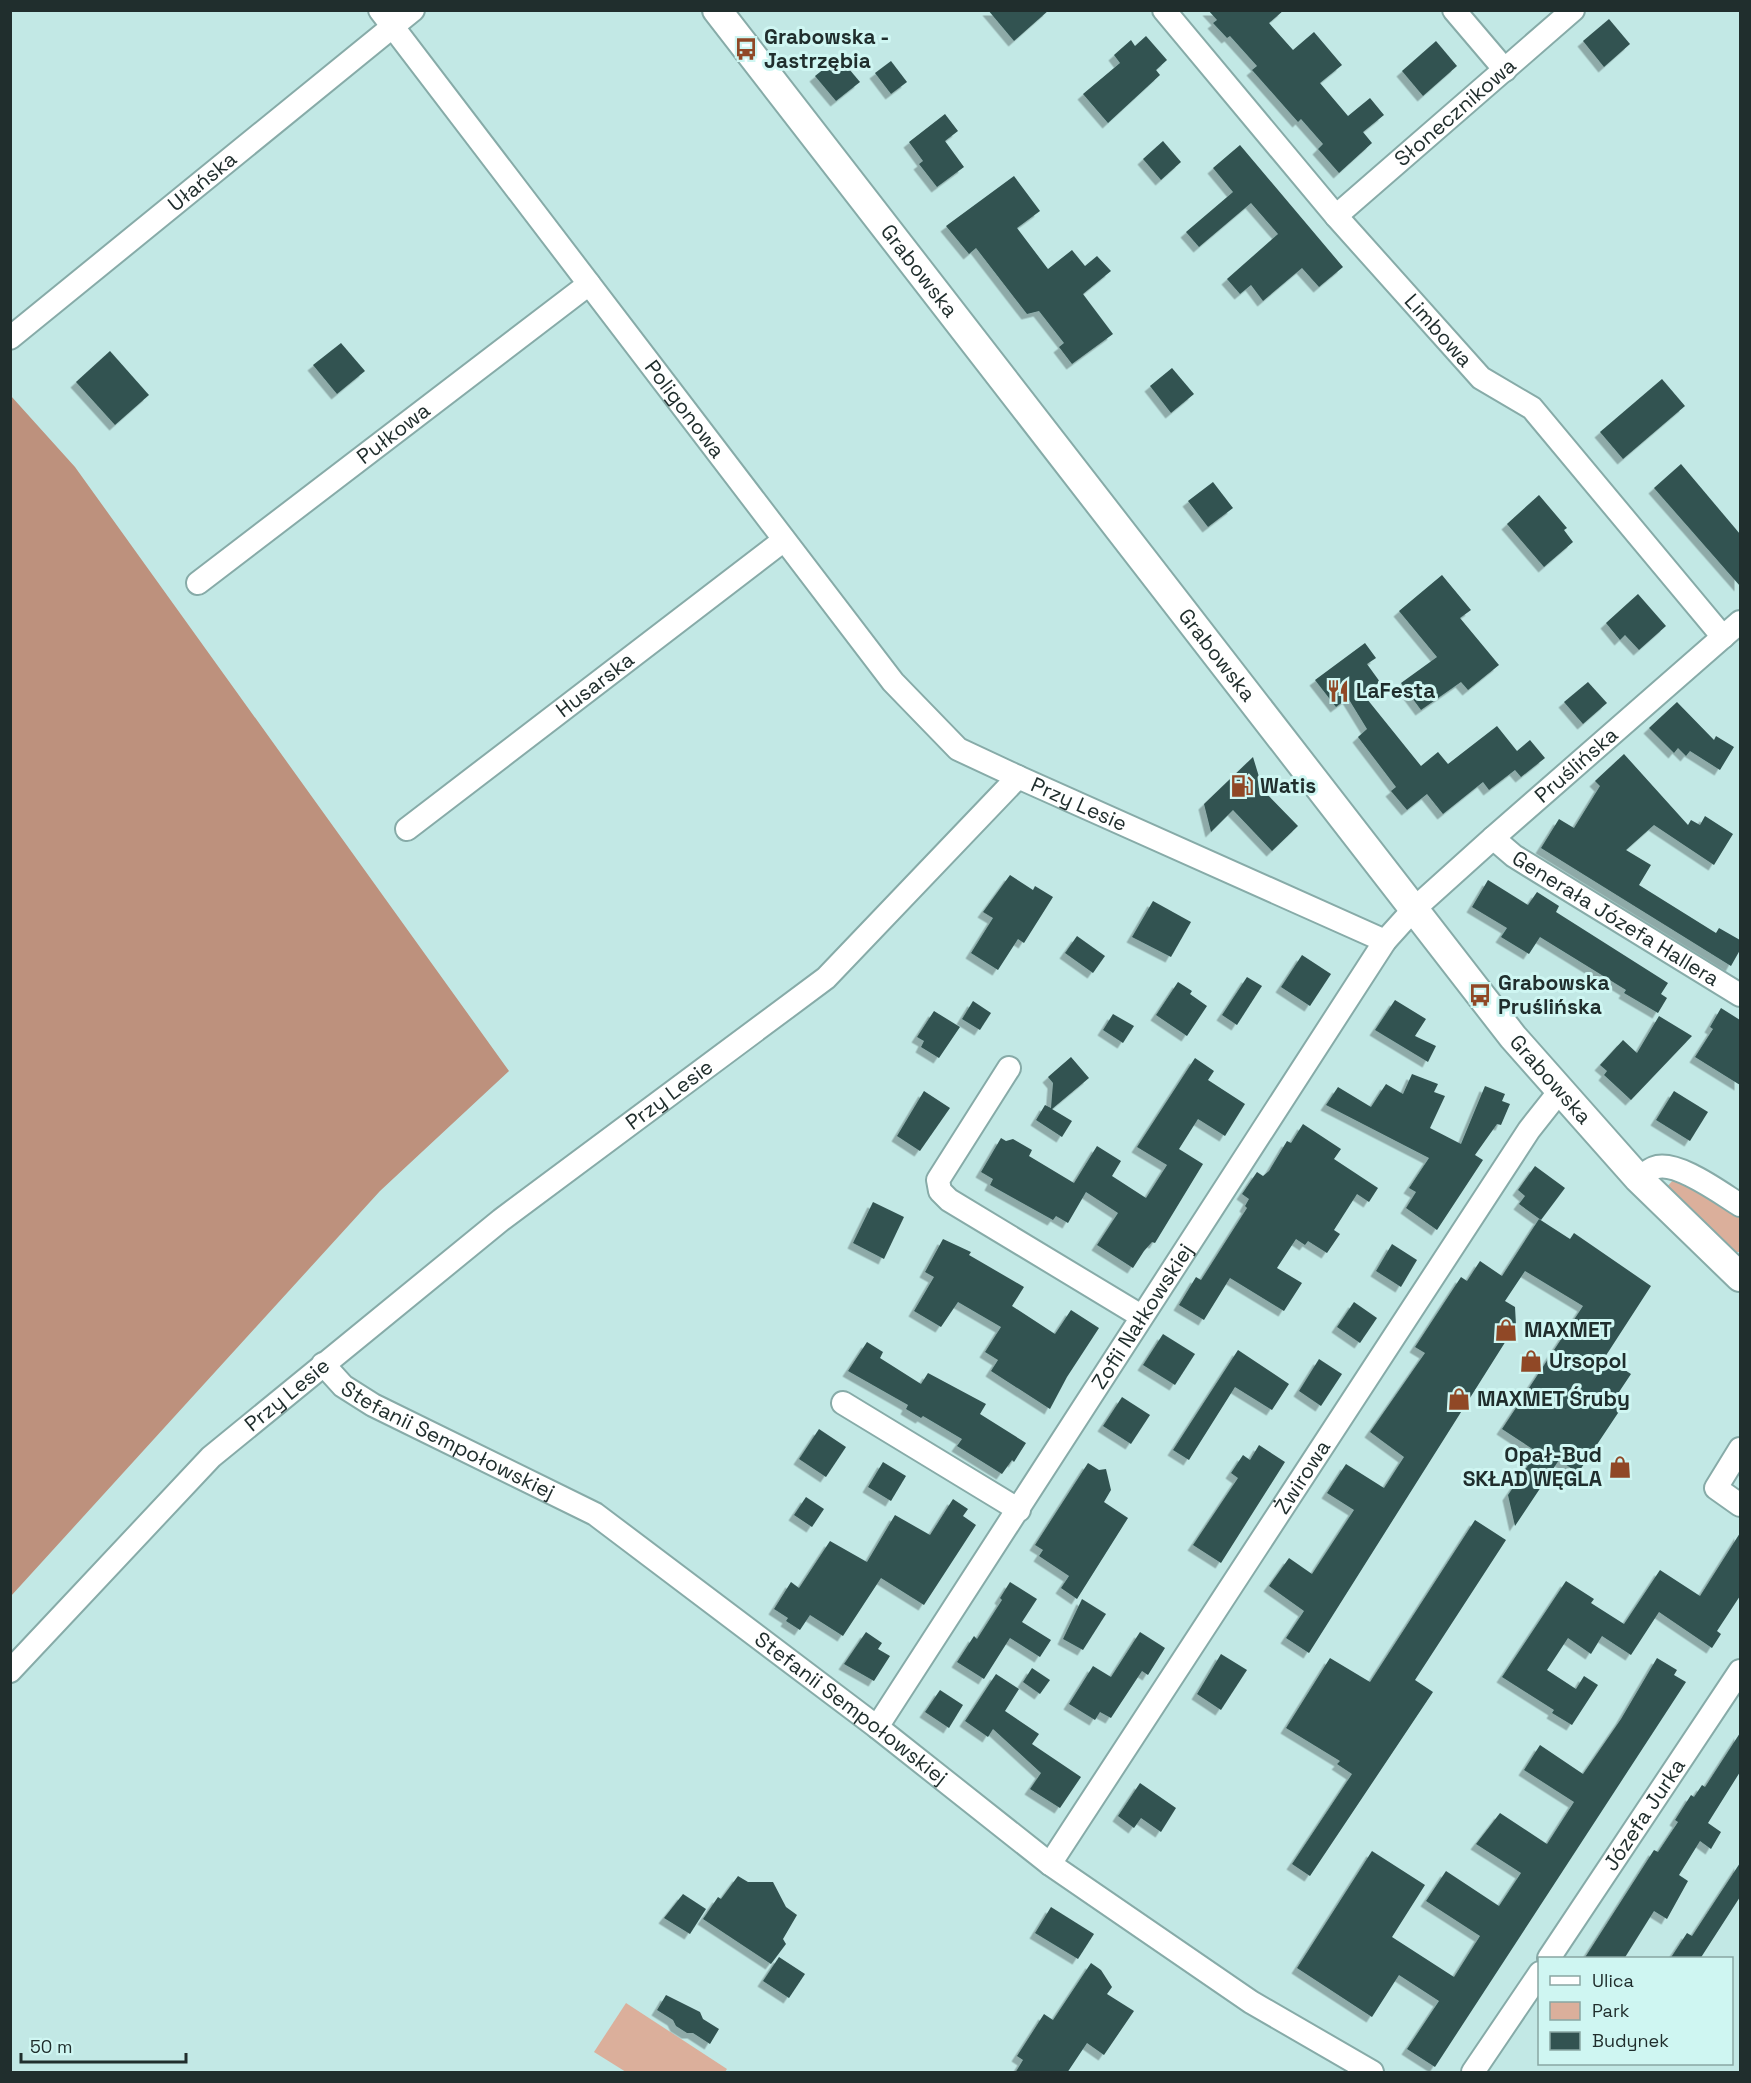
<svg xmlns="http://www.w3.org/2000/svg" width="1751" height="2083" viewBox="0 0 1751 2083" font-family="'Space Grotesk',sans-serif">
<defs>
<filter id="shadow"><feDropShadow dx="-5.5" dy="5.5" stdDeviation="0" flood-color="#0004"/></filter>
</defs>
<rect width="100%" height="100%" fill="#c2e8e5"/>
<g fill="#dbaf9b">
<path d="M 1673,1180 L 1680,1180 L 1740,1217 L 1740,1252 L 1731,1252 L 1667,1187 Z"/>
<path d="M 626,2003 L 727,2069 L 725,2072 L 626,2072 L 594,2052 Z"/>
</g>
<path fill="#bd917d" d="M 11,396 L 75,467 L 509,1071 L 380,1191 L 11,1596 Z"/>
<g fill="#325351" filter="url(#shadow)">
<path d="M 988,10 L 1049,10 L 1014,41 Z"/>
<path d="M 1208,10 L 1284,10 L 1269,23 L 1293,50 L 1314,32 L 1342,65 L 1320,83 L 1348,116 L 1370,98 L 1384,115 L 1363,132 L 1372,143 L 1339,173 L 1318,149 L 1323,144 L 1301,119 L 1298,122 L 1252,70 L 1257,66 L 1230,36 L 1227,38 L 1213,23 L 1217,20 Z"/>
<path d="M 1609,19 L 1630,44 L 1604,67 L 1583,41 Z"/>
<path d="M 1146,36 L 1167,60 L 1156,70 L 1160,75 L 1108,123 L 1083,94 L 1120,63 L 1114,55 L 1131,40 L 1135,46 Z"/>
<path d="M 1436,41 L 1457,66 L 1423,96 L 1402,71 Z"/>
<path d="M 839,57 L 860,82 L 836,101 L 815,76 Z"/>
<path d="M 891,61 L 907,82 L 891,94 L 875,73 Z"/>
<path d="M 945,114 L 958,131 L 945,141 L 964,167 L 937,187 L 919,164 L 923,161 L 909,142 Z"/>
<path d="M 1163,141 L 1181,162 L 1161,180 L 1143,159 Z"/>
<path d="M 1240,145 L 1343,267 L 1319,287 L 1302,268 L 1263,301 L 1251,285 L 1240,294 L 1227,279 L 1278,234 L 1251,203 L 1199,247 L 1186,232 L 1233,192 L 1213,168 Z"/>
<path d="M 1014,176 L 1040,211 L 1017,228 L 1048,269 L 1072,250 L 1085,266 L 1097,256 L 1111,271 L 1083,294 L 1113,334 L 1072,364 L 1059,347 L 1064,343 L 1039,311 L 1027,314 L 976,248 L 969,254 L 946,226 Z"/>
<path d="M 341,343 L 365,371 L 337,394 L 313,365 Z"/>
<path d="M 110,351 L 149,395 L 115,425 L 76,382 Z"/>
<path d="M 1172,368 L 1194,394 L 1171,413 L 1150,386 Z"/>
<path d="M 1662,379 L 1685,406 L 1623,459 L 1600,432 Z"/>
<path d="M 1681,464 L 1740,534 L 1740,586 L 1654,488 Z"/>
<path d="M 1213,482 L 1233,508 L 1208,527 L 1188,501 Z"/>
<path d="M 1539,495 L 1567,528 L 1564,530 L 1573,542 L 1544,567 L 1507,524 Z"/>
<path d="M 1442,575 L 1471,610 L 1460,618 L 1499,665 L 1468,690 L 1461,682 L 1421,710 L 1401,683 L 1437,657 L 1399,611 Z"/>
<path d="M 1638,594 L 1666,626 L 1639,650 L 1625,635 L 1620,640 L 1606,623 Z"/>
<path d="M 1365,643 L 1376,658 L 1367,664 L 1380,682 L 1363,694 L 1421,766 L 1438,752 L 1448,764 L 1497,726 L 1517,751 L 1530,740 L 1545,758 L 1521,777 L 1515,770 L 1489,790 L 1483,782 L 1443,814 L 1427,794 L 1407,810 L 1391,791 L 1396,787 L 1358,737 L 1367,729 L 1348,698 L 1336,707 L 1315,680 Z"/>
<path d="M 1588,682 L 1607,703 L 1583,724 L 1564,702 Z"/>
<path d="M 1677,702 L 1714,740 L 1716,736 L 1734,747 L 1720,770 L 1690,751 L 1686,756 L 1678,748 L 1674,753 L 1649,728 Z"/>
<path d="M 1624,754 L 1688,825 L 1691,820 L 1700,825 L 1705,816 L 1733,834 L 1714,865 L 1654,825 L 1626,850 L 1651,865 L 1639,885 L 1716,933 L 1719,928 L 1740,940 L 1740,950 L 1731,966 L 1541,848 L 1559,819 L 1574,828 L 1600,786 L 1595,781 Z"/>
<path d="M 1253,757 L 1263,790 L 1298,826 L 1272,851 L 1233,810 L 1211,832 L 1204,804 Z"/>
<path d="M 1010,875 L 1033,890 L 1035,886 L 1053,897 L 1024,943 L 1018,939 L 998,970 L 971,953 L 993,918 L 983,912 Z"/>
<path d="M 1488,880 L 1528,905 L 1537,892 L 1559,906 L 1556,912 L 1668,983 L 1661,994 L 1667,998 L 1658,1013 L 1624,993 L 1626,990 L 1540,937 L 1529,954 L 1501,937 L 1507,928 L 1472,907 Z"/>
<path d="M 1153,901 L 1191,922 L 1171,957 L 1132,937 Z"/>
<path d="M 1077,936 L 1105,956 L 1093,973 L 1065,953 Z"/>
<path d="M 1302,955 L 1331,974 L 1310,1006 L 1281,987 Z"/>
<path d="M 1247,977 L 1262,986 L 1237,1025 L 1222,1015 Z"/>
<path d="M 1178,982 L 1192,991 L 1190,994 L 1207,1006 L 1187,1036 L 1156,1015 Z"/>
<path d="M 1395,1000 L 1426,1019 L 1415,1036 L 1436,1046 L 1428,1062 L 1375,1030 Z"/>
<path d="M 973,1001 L 991,1013 L 980,1030 L 962,1019 Z"/>
<path d="M 1721,1008 L 1740,1020 L 1740,1085 L 1695,1057 L 1713,1029 L 1710,1027 Z"/>
<path d="M 934,1011 L 960,1027 L 939,1058 L 921,1047 L 924,1041 L 917,1037 Z"/>
<path d="M 1113,1014 L 1134,1026 L 1123,1043 L 1103,1030 Z"/>
<path d="M 1659,1016 L 1692,1036 L 1631,1100 L 1604,1075 L 1607,1071 L 1600,1065 L 1623,1040 L 1637,1053 Z"/>
<path d="M 1071,1057 L 1089,1078 L 1052,1109 L 1072,1121 L 1062,1137 L 1036,1120 L 1045,1105 L 1051,1108 L 1053,1083 L 1048,1077 Z"/>
<path d="M 1195,1058 L 1214,1071 L 1208,1080 L 1245,1104 L 1225,1136 L 1198,1119 L 1179,1149 L 1203,1164 L 1155,1243 L 1152,1242 L 1144,1251 L 1133,1268 L 1097,1245 L 1118,1213 L 1086,1192 L 1068,1223 L 1056,1216 L 1053,1220 L 990,1185 L 993,1179 L 981,1172 L 1001,1138 L 1006,1141 L 1013,1139 L 1032,1150 L 1029,1156 L 1074,1183 L 1097,1146 L 1121,1161 L 1112,1176 L 1146,1198 L 1167,1165 L 1137,1147 Z"/>
<path d="M 1412,1074 L 1438,1084 L 1434,1092 L 1445,1096 L 1430,1128 L 1461,1144 L 1485,1086 L 1505,1094 L 1502,1101 L 1510,1104 L 1501,1125 L 1497,1124 L 1475,1155 L 1483,1160 L 1437,1230 L 1406,1208 L 1416,1192 L 1409,1188 L 1429,1158 L 1326,1105 L 1338,1087 L 1371,1107 L 1386,1084 L 1403,1094 Z"/>
<path d="M 924,1091 L 950,1108 L 920,1151 L 897,1136 Z"/>
<path d="M 1674,1091 L 1708,1112 L 1690,1141 L 1656,1120 Z"/>
<path d="M 1303,1124 L 1341,1149 L 1334,1159 L 1378,1188 L 1369,1202 L 1357,1194 L 1334,1230 L 1340,1234 L 1327,1253 L 1308,1241 L 1305,1245 L 1296,1239 L 1277,1268 L 1302,1283 L 1284,1311 L 1230,1278 L 1204,1320 L 1179,1305 L 1196,1277 L 1201,1280 L 1247,1208 L 1245,1206 L 1249,1199 L 1242,1194 L 1257,1172 L 1263,1176 L 1269,1171 L 1287,1141 L 1291,1143 Z"/>
<path d="M 1535,1166 L 1565,1188 L 1541,1220 L 1519,1204 L 1525,1196 L 1518,1190 Z"/>
<path d="M 873,1202 L 904,1217 L 884,1259 L 853,1243 Z"/>
<path d="M 1539,1219 L 1570,1239 L 1574,1233 L 1651,1286 L 1605,1357 L 1631,1374 L 1617,1395 L 1626,1401 L 1578,1473 L 1559,1460 L 1515,1526 L 1508,1495 L 1537,1452 L 1502,1429 L 1583,1306 L 1525,1271 L 1505,1301 L 1515,1307 L 1516,1325 L 1309,1653 L 1286,1638 L 1304,1611 L 1269,1586 L 1289,1558 L 1312,1574 L 1354,1510 L 1327,1493 L 1346,1464 L 1384,1488 L 1404,1457 L 1370,1432 L 1425,1353 L 1415,1347 L 1461,1277 L 1467,1281 L 1480,1261 L 1502,1276 Z"/>
<path d="M 943,1239 L 971,1252 L 969,1255 L 1024,1287 L 1012,1306 L 1055,1334 L 1071,1310 L 1099,1328 L 1067,1377 L 1050,1409 L 991,1371 L 998,1360 L 985,1352 L 1001,1327 L 958,1302 L 941,1327 L 914,1311 L 934,1277 L 925,1272 Z"/>
<path d="M 1392,1244 L 1417,1260 L 1401,1287 L 1376,1271 Z"/>
<path d="M 1354,1302 L 1377,1318 L 1360,1343 L 1337,1327 Z"/>
<path d="M 1163,1334 L 1195,1354 L 1175,1385 L 1143,1365 Z"/>
<path d="M 867,1342 L 883,1352 L 880,1358 L 921,1384 L 928,1373 L 986,1404 L 980,1414 L 1026,1443 L 1014,1462 L 1012,1460 L 1002,1474 L 957,1446 L 962,1439 L 923,1416 L 921,1418 L 906,1409 L 908,1405 L 848,1371 Z"/>
<path d="M 1238,1350 L 1289,1384 L 1272,1410 L 1235,1387 L 1189,1460 L 1173,1450 Z"/>
<path d="M 1319,1359 L 1342,1374 L 1321,1406 L 1299,1391 Z"/>
<path d="M 1122,1397 L 1150,1415 L 1131,1444 L 1103,1426 Z"/>
<path d="M 819,1429 L 846,1447 L 826,1477 L 799,1459 Z"/>
<path d="M 1259,1445 L 1285,1462 L 1221,1563 L 1193,1545 L 1238,1478 L 1231,1473 L 1243,1455 L 1250,1460 Z"/>
<path d="M 883,1462 L 906,1476 L 891,1501 L 868,1487 Z"/>
<path d="M 1088,1463 L 1099,1470 L 1106,1469 L 1111,1490 L 1104,1502 L 1128,1518 L 1077,1599 L 1061,1588 L 1069,1576 L 1039,1556 L 1043,1550 L 1035,1545 Z"/>
<path d="M 806,1497 L 824,1509 L 812,1527 L 794,1515 Z"/>
<path d="M 953,1499 L 968,1509 L 963,1516 L 976,1525 L 924,1605 L 881,1578 L 843,1636 L 810,1615 L 800,1630 L 786,1621 L 788,1618 L 774,1609 L 791,1582 L 799,1588 L 830,1541 L 867,1562 L 895,1515 L 930,1535 Z"/>
<path d="M 1475,1520 L 1506,1540 L 1415,1680 L 1433,1692 L 1310,1876 L 1292,1864 L 1352,1774 L 1337,1764 L 1340,1761 L 1286,1728 L 1330,1658 L 1370,1682 Z"/>
<path d="M 1740,1533 L 1740,1596 L 1717,1631 L 1721,1634 L 1712,1648 L 1659,1612 L 1631,1655 L 1602,1636 L 1591,1654 L 1568,1638 L 1547,1670 L 1576,1689 L 1584,1676 L 1598,1685 L 1572,1725 L 1552,1713 L 1554,1710 L 1502,1677 L 1566,1581 L 1594,1599 L 1591,1603 L 1624,1624 L 1660,1570 L 1700,1596 Z"/>
<path d="M 1010,1582 L 1037,1599 L 1022,1622 L 1051,1640 L 1040,1657 L 1010,1638 L 984,1679 L 957,1662 L 974,1636 L 977,1639 L 1002,1600 L 1000,1598 Z"/>
<path d="M 1082,1599 L 1106,1614 L 1083,1650 L 1063,1639 Z"/>
<path d="M 866,1632 L 882,1643 L 878,1649 L 890,1656 L 874,1681 L 844,1664 Z"/>
<path d="M 1140,1632 L 1165,1648 L 1148,1675 L 1142,1671 L 1111,1718 L 1100,1712 L 1095,1720 L 1069,1704 L 1093,1666 L 1111,1677 Z"/>
<path d="M 1221,1654 L 1247,1670 L 1221,1710 L 1197,1694 Z"/>
<path d="M 1657,1658 L 1677,1670 L 1674,1675 L 1686,1682 L 1435,2067 L 1407,2049 L 1439,2001 L 1399,1975 L 1372,2017 L 1297,1968 L 1372,1851 L 1425,1885 L 1392,1937 L 1454,1977 L 1480,1936 L 1426,1901 L 1446,1871 L 1499,1906 L 1521,1873 L 1476,1844 L 1500,1813 L 1547,1844 L 1574,1802 L 1524,1770 L 1540,1745 L 1583,1774 L 1621,1719 Z"/>
<path d="M 1032,1668 L 1050,1680 L 1040,1694 L 1023,1682 Z"/>
<path d="M 996,1674 L 1019,1689 L 1005,1711 L 1039,1734 L 1032,1744 L 1081,1777 L 1060,1808 L 1030,1789 L 1041,1773 L 993,1729 L 988,1737 L 965,1721 Z"/>
<path d="M 940,1690 L 963,1705 L 949,1728 L 925,1712 Z"/>
<path d="M 1740,1733 L 1740,1772 L 1708,1823 L 1721,1832 L 1711,1849 L 1700,1841 L 1679,1875 L 1688,1881 L 1667,1919 L 1654,1911 L 1624,1959 L 1584,1959 L 1654,1850 L 1658,1852 L 1678,1822 L 1675,1820 L 1691,1795 L 1694,1797 L 1702,1785 L 1705,1787 Z"/>
<path d="M 1140,1783 L 1176,1808 L 1161,1832 L 1141,1818 L 1134,1828 L 1118,1816 Z"/>
<path d="M 1740,1863 L 1740,1897 L 1700,1959 L 1670,1959 L 1687,1933 L 1692,1936 Z"/>
<path d="M 738,1876 L 748,1882 L 773,1882 L 786,1907 L 797,1915 L 783,1939 L 786,1944 L 771,1964 L 703,1919 L 718,1897 L 721,1899 Z"/>
<path d="M 683,1894 L 706,1909 L 690,1934 L 664,1918 Z"/>
<path d="M 1051,1907 L 1094,1934 L 1078,1959 L 1035,1933 Z"/>
<path d="M 779,1957 L 805,1974 L 789,1998 L 763,1981 Z"/>
<path d="M 1091,1963 L 1101,1970 L 1112,1987 L 1107,1994 L 1134,2011 L 1104,2055 L 1087,2043 L 1067,2073 L 1015,2073 L 1023,2060 L 1017,2056 L 1044,2014 L 1053,2020 Z"/>
<path d="M 666,1995 L 700,2012 L 703,2019 L 719,2029 L 710,2044 L 693,2033 L 687,2033 L 676,2026 L 673,2020 L 657,2010 Z"/>
</g>
<g fill="none" stroke-linecap="round" stroke-linejoin="round">
<g stroke="#87aba8" stroke-width="26">
<g id="minor">
<path id="s1" d="M 380,10 L 893,682 L 958,749 L 1018,777"/>
<path id="s2" d="M 1164,10 L 1336,216 L 1481,378 L 1532,408 L 1723,637"/>
<path d="M 1454,10 L 1505,70"/>
<path id="s3" d="M 1336,216 L 1573,10"/>
<path id="s4" d="M 10,338 L 413,10"/>
<path id="s5" d="M 198,583 L 589,284"/>
<path id="s6" d="M 407,829 L 784,540"/>
<path id="s7" d="M 1493,838 L 1514,856 L 1740,995"/>
<path d="M 1009,1068 L 938,1180 L 940,1191 L 949,1200 L 1141,1316"/>
<path d="M 1638,1178 C 1643,1175 1649,1170 1654,1168 C 1676,1159 1722,1194 1740,1205"/>
<path id="s8" d="M 323,1364 L 343,1386 L 373,1405 L 595,1514 L 877,1727 L 1050,1864 L 1251,2002 L 1372,2072"/>
<path d="M 843,1403 L 1019,1510"/>
<path d="M 1740,1449 L 1716,1488 L 1740,1505"/>
<path id="s9" d="M 10,1671 L 211,1457 L 501,1220 L 826,978 L 1018,777 L 1385,941"/>
<path id="s10" d="M 877,1727 L 1385,941 L 1413,910 L 1493,838 L 1740,622"/>
<path id="s11" d="M 1050,1864 L 1529,1130 L 1559,1092"/>
<path id="s12" d="M 1549,1958 L 1740,1671"/>
<path d="M 1473,2072 L 1540,1973"/>
</g>
</g>
<g stroke="#87aba8" stroke-width="32">
<g id="tertiary">
<path id="s13" d="M 717,10 L 1513,1037 L 1638,1178 L 1740,1277"/>
</g>
</g>
<use href="#minor" stroke="#fff" stroke-width="22"/>
<use href="#tertiary" stroke="#fff" stroke-width="28"/>
</g>
<defs>
<g id="bus-bare" transform="scale(1.8)"><path d="M-5-6H5V4H4V6H2V4H-2V6H-4V4H-5ZM-3.5-4V0h7V-4ZM-3.5 1.2v1.5H-2V1.2ZM2 1.2v1.5H3.5V1.2Z" fill="#904826" stroke="#cff6f2" stroke-width="2.5" paint-order="stroke"/></g>
<g id="restaurant-bare" transform="scale(1.8)"><path d="M-5-6h1v4h1v-4h1v4h1v-4h1v5L-1.5 .5V6h-2V.5L-5-1ZM5-6V6H3V1.5H1.5Q1.5-4 5-6Z" fill="#904826" stroke="#cff6f2" stroke-width="2.5" paint-order="stroke"/></g>
<g id="fuel-bare" transform="scale(1.8)"><path d="M-5.5-6h7V0h2V4h1.3V-2.5L3-4.5l.8-.8L6-3V5H2.5V1h-1V6h-7ZM-4.2-4.7v3.2H.2V-4.7Z" fill="#904826" stroke="#cff6f2" stroke-width="2.5" paint-order="stroke"/></g>
<g id="shop-bare" transform="scale(1.8)"><path d="M-5-2.5h2.3a2.7 3.5 0 0 1 5.4 0H5L5.5 6h-11ZM-1.5-2.5h3a1.5 2.3 0 0 0-3 0Z" fill="#904826" stroke="#cff6f2" stroke-width="2.5" paint-order="stroke"/></g>
</defs>
<g fill-rule="evenodd">
<use href="#bus-bare" x="746" y="49"/>
<use href="#restaurant-bare" x="1338" y="691"/>
<use href="#fuel-bare" x="1242" y="786"/>
<use href="#bus-bare" x="1480" y="995"/>
<use href="#shop-bare" x="1506" y="1330"/>
<use href="#shop-bare" x="1531" y="1361"/>
<use href="#shop-bare" x="1459" y="1399"/>
<use href="#shop-bare" x="1620" y="1467"/>
</g>
<g text-anchor="middle" stroke-width="6" stroke-linejoin="round" paint-order="stroke">
<g font-size="21" font-weight="bold" fill="#202e2d" stroke="#cff6f2" text-anchor="start">
<text x="764" y="44">Grabowska -<tspan x="764" dy="24">Jastrzębia</tspan></text>
<text x="1356" y="698">LaFesta</text>
<text x="1260" y="793">Watis</text>
<text x="1498" y="990">Grabowska<tspan x="1498" dy="24">Pruślińska</tspan></text>
<text x="1524" y="1337">MAXMET</text>
<text x="1549" y="1368">Ursopol</text>
<text x="1477" y="1406">MAXMET Śruby</text>
<text x="1602" y="1462" text-anchor="end">Opał-Bud<tspan x="1602" dy="24">SKŁAD WĘGLA</tspan></text>
</g>
<g font-size="21" fill="#202e2d" stroke="#cff6f2">
<text dy="7" stroke="none"><textPath href="#s3" startOffset="158">Słonecznikowa</textPath></text>
<text dy="7" stroke="none"><textPath href="#s4" startOffset="248">Ułańska</textPath></text>
<text dy="7" stroke="none"><textPath href="#s13" startOffset="330">Grabowska</textPath></text>
<text dy="7" stroke="none"><textPath href="#s2" startOffset="422">Limbowa</textPath></text>
<text dy="7" stroke="none"><textPath href="#s1" startOffset="502">Poligonowa</textPath></text>
<text dy="7" stroke="none"><textPath href="#s5" startOffset="246">Pułkowa</textPath></text>
<text dy="7" stroke="none"><textPath href="#s13" startOffset="816">Grabowska</textPath></text>
<text dy="7" stroke="none"><textPath href="#s6" startOffset="237">Husarska</textPath></text>
<text dy="7" stroke="none"><textPath href="#s10" startOffset="1196">Pruślińska</textPath></text>
<text dy="7" stroke="none"><textPath href="#s9" startOffset="1418">Przy Lesie</textPath></text>
<text dy="7" stroke="none"><textPath href="#s7" startOffset="147">Generała Józefa Hallera</textPath></text>
<text dy="7" stroke="none"><textPath href="#s13" startOffset="1356">Grabowska</textPath></text>
<text dy="7" stroke="none"><textPath href="#s9" startOffset="878">Przy Lesie</textPath></text>
<text dy="7" stroke="none"><textPath href="#s10" startOffset="489">Zofii Nałkowskiej</textPath></text>
<text dy="7" stroke="none"><textPath href="#s9" startOffset="392">Przy Lesie</textPath></text>
<text dy="7" stroke="none"><textPath href="#s8" startOffset="148">Stefanii Sempołowskiej</textPath></text>
<text dy="7" stroke="none"><textPath href="#s11" startOffset="462">Żwirowa</textPath></text>
<text dy="7" stroke="none"><textPath href="#s8" startOffset="634">Stefanii Sempołowskiej</textPath></text>
<text dy="7" stroke="none"><textPath href="#s12" startOffset="172">Józefa Jurka</textPath></text>
</g>
</g>
<rect width="1751" height="2083" fill="none" stroke="#202e2d" stroke-width="24"/>
<rect x="1538" y="1957" width="195" height="108" fill="#cff6f2" stroke="#89a6a3" stroke-width="1.5"/>
<rect x="1550" y="1976" width="30" height="9" fill="#ffffff" stroke="#89a6a3" stroke-width="1.5"/>
<text x="1592" y="1987" font-size="18" fill="#202e2d">Ulica</text>
<rect x="1550" y="2002" width="30" height="18" fill="#dbaf9b" stroke="#89a6a3" stroke-width="1.5"/>
<text x="1592" y="2017" font-size="18" fill="#202e2d">Park</text>
<rect x="1550" y="2032" width="30" height="18" fill="#325351" stroke="#89a6a3" stroke-width="1.5"/>
<text x="1592" y="2047" font-size="18" fill="#202e2d">Budynek</text>
<path d="M21 2053v9h165v-9" fill="none" stroke="#202e2d" stroke-width="3"/>
<text x="30" y="2053" font-size="18" fill="#202e2d" stroke="#cff6f2" stroke-width="4.5" paint-order="stroke">50 m</text>
</svg>
